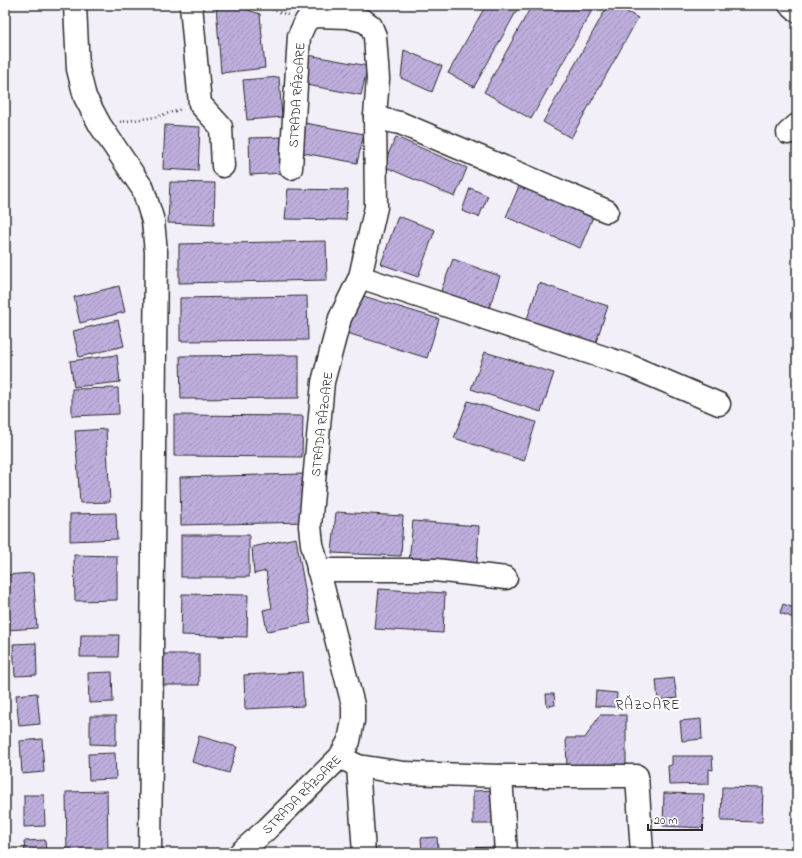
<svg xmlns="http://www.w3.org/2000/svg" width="802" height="858" viewBox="0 0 802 858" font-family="'Indie Flower',sans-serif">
<defs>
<pattern id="building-hatch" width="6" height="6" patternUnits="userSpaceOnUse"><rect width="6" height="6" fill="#bfafdf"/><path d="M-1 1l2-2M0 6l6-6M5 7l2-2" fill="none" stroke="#9b8fb5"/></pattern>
</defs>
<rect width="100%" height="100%" fill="#f2eff9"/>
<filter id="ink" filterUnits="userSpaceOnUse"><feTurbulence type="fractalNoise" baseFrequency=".025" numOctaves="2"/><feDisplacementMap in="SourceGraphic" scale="8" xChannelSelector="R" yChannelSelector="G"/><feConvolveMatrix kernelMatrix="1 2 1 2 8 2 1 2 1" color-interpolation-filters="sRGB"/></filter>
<g filter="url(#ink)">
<g fill="url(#building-hatch)" stroke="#2b2b2b">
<path d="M 216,5 L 233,5 L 260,14 L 265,68 L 221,73 Z"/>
<path d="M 331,5 L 363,5 L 361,11 Z"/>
<path d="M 486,5 L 520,5 L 474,87 L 448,73 Z"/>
<path d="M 532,5 L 595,5 L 531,119 L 484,92 Z"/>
<path d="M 608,5 L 615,5 L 638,18 L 571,138 L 543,122 Z"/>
<path d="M 404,50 L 442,66 L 432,92 L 401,78 Z"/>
<path d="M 308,55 L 368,66 L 361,95 L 301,84 Z"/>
<path d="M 279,77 L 282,117 L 247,120 L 243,80 Z"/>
<path d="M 305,123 L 364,134 L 357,163 L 298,152 Z"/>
<path d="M 165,125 L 200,127 L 198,171 L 163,169 Z"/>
<path d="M 282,137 L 283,173 L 250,175 L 249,138 Z"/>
<path d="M 396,137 L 467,168 L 455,197 L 383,166 Z"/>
<path d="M 170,182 L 215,183 L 214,225 L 168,223 Z"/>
<path d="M 519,186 L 593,217 L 580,248 L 506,217 Z"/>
<path d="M 470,188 L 488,196 L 479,217 L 462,211 Z"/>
<path d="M 288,189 L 348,190 L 346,220 L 285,219 Z"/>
<path d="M 398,216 L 435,230 L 418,277 L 381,264 Z"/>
<path d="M 326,241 L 327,280 L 179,283 L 179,244 Z"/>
<path d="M 453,259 L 500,276 L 487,314 L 439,296 Z"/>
<path d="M 539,283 L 608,306 L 595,345 L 526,322 Z"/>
<path d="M 119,286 L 125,312 L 80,323 L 74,297 Z"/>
<path d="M 360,295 L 439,319 L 427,358 L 347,333 Z"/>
<path d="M 307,296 L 308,340 L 180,341 L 180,298 Z"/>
<path d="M 118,320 L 124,346 L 79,357 L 73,331 Z"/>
<path d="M 485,352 L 554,373 L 541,412 L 471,389 Z"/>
<path d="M 117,355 L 120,382 L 74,387 L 70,361 Z"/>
<path d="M 299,355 L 299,398 L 181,399 L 180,356 Z"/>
<path d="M 118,388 L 119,414 L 72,416 L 72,389 Z"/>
<path d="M 468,401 L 536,422 L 524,461 L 454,438 Z"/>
<path d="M 174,415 L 303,416 L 302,457 L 174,456 Z"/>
<path d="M 106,429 L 110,502 L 80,503 L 75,431 Z"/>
<path d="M 305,474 L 307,522 L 181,525 L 180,477 Z"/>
<path d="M 336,512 L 403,516 L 401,556 L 332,553 Z"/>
<path d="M 116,513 L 117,539 L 70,541 L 70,514 Z"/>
<path d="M 413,521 L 479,526 L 477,565 L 409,562 Z"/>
<rect x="181" y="535" width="68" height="42"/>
<path d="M 296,538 L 311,623 L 267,631 L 263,610 L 272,608 L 266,571 L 254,574 L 252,547 Z"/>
<path d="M 74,555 L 117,556 L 117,600 L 75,601 Z"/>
<path d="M 33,573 L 37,628 L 7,630 L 5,575 Z"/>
<path d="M 379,589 L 445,593 L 443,633 L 375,629 Z"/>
<path d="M 182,594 L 248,595 L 247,637 L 181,635 Z"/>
<path d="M 783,604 L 797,609 L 794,618 L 780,613 Z"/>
<path d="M 81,635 L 119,635 L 118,657 L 80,657 Z"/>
<path d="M 36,643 L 37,675 L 15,676 L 13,644 Z"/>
<rect x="163" y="654" width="36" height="31"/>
<path d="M 112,672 L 113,702 L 89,703 L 88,673 Z"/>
<path d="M 302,672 L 304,706 L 245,709 L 244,675 Z"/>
<path d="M 674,678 L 677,698 L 658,700 L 656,680 Z"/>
<path d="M 596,691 L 617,693 L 616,707 L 595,706 Z"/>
<path d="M 37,693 L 40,724 L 19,726 L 16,695 Z"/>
<path d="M 546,694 L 554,694 L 555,705 L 547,706 Z"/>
<path d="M 600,715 L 626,715 L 626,768 L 567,769 L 566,738 L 585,738 Z"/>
<path d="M 90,716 L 116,716 L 116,745 L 90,744 Z"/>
<path d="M 701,719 L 702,739 L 682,741 L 680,721 Z"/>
<path d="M 199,736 L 237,747 L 229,773 L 192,762 Z"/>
<path d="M 42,739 L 44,772 L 22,774 L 20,741 Z"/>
<path d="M 115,753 L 116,779 L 89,780 L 88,754 Z"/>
<path d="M 672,756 L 712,756 L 713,770 L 709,769 L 709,784 L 669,785 L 668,766 L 672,765 Z"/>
<path d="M 722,787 L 763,788 L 762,822 L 721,821 Z"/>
<path d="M 496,790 L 497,824 L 473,824 L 473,791 Z"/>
<path d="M 107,791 L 108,853 L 67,853 L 66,792 Z"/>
<path d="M 664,793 L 704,794 L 703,828 L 663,826 Z"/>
<path d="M 24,795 L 44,795 L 45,826 L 24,827 Z"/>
<path d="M 437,837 L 438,850 L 422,851 L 421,838 Z"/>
<path d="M 45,840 L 46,853 L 25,853 L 24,841 Z"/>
<path d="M 500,847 L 500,853 L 454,853 L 454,848 Z"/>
<path d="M 523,851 L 562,852 L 562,853 L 523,853 Z"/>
<path d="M 720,851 L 720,853 L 673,853 Z"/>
</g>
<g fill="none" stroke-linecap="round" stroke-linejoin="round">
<g stroke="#2b2b2b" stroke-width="25">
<g id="minor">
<path d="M 75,5 L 78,69 L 85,97 L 100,125 L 143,189 L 153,221 L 156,252 L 150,853"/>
<path d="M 191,5 L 200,104 L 221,127 L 223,166"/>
<path d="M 790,5 L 797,11"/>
<path d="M 375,116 L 385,120 L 400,123 L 607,211"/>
<path d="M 788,133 L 797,125"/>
<path d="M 360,277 L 630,366 L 719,404"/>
<path d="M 318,570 L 435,570 L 506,578"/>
<path d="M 340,757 L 358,766 L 404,773 L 501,776 L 637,776 L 642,853"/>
<path d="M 358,766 L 364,853"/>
<path d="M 501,776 L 506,853"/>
<path d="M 240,853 L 268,828 L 340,757 L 349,741 L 353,721 L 353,705 L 312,544 L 310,526 L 323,382 L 340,318 L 360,277 L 376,207 L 375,116 L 378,79 L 375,36 L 371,26 L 364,21 L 348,17 L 314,16 L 306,21 L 299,36 L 291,168"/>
</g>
</g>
<g stroke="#2b2b2b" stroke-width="2.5" stroke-dasharray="1 3" stroke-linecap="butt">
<path d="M 268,8 L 288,15"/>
<path d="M 120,122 L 156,117 L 182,109"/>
</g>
<use href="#minor" stroke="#fff" stroke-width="22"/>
</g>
</g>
<g text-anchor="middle" stroke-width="4" stroke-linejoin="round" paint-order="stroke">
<g font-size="13" fill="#2b2b2b" stroke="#fff">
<text transform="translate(296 95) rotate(-86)" y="5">STRADA RĂZOARE</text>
<text transform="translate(321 424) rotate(-83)" y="5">STRADA RĂZOARE</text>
<text transform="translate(301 794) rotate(-45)" y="5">STRADA RĂZOARE</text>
</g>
<g font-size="14" letter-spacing="1" fill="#2b2b2b" stroke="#fff">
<text x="648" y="709">RĂZOARE</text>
</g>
</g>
<rect width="802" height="858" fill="none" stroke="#fff" stroke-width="20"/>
<rect x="10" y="10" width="782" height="838" fill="none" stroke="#2b2b2b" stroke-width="1.5" filter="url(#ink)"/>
<path d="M648 824v6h54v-6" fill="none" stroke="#2b2b2b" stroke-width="2"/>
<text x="654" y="824" font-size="12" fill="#2b2b2b" stroke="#ffffff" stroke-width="3" paint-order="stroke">20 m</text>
</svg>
